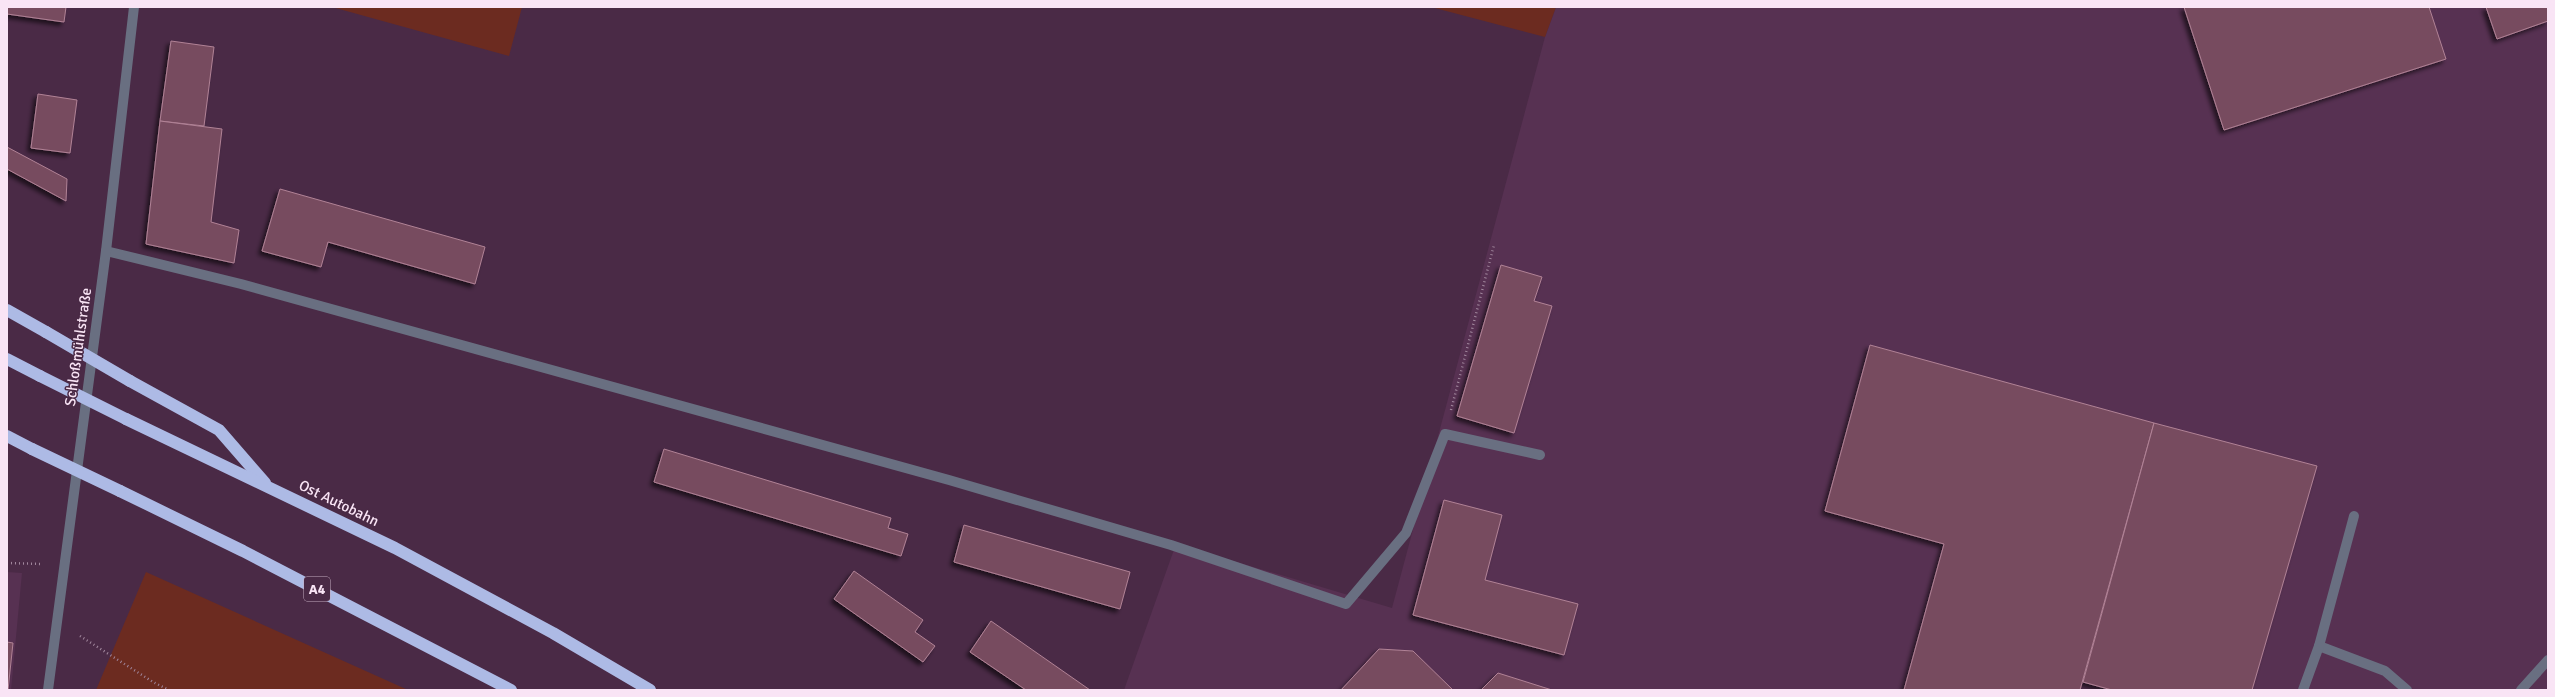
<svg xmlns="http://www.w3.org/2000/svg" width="2555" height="697" viewBox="0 0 2555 697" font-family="Signika,sans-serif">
<defs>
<filter id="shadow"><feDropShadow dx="-3.5" dy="3.5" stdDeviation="2" flood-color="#0009"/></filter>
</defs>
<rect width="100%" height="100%" fill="#4a2a46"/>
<g fill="#573152">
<path d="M 1556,7 L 2548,7 L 2548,690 L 1124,690 L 1176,544 L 1392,608 L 1545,37 Z"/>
<path d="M 7,572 L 22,573 L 11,690 L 7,690 Z"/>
</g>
<g fill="#6c2b20">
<path d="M 332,7 L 522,7 L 509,56 Z"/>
<path d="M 1431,7 L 1556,7 L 1545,37 Z"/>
<path d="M 146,572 L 408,690 L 96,690 Z"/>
</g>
<g fill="#774c5f" stroke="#b18296" filter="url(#shadow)">
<path d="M 7,7 L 66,7 L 64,22 L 7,14 Z"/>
<path d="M 2184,7 L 2429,7 L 2446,59 L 2224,130 Z"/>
<path d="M 2486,7 L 2548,7 L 2548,21 L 2497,39 Z"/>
<path d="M 171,41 L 214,47 L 204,126 L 160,121 Z"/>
<path d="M 38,94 L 77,100 L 70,153 L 31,148 Z"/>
<path d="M 160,121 L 222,129 L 211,222 L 239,230 L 234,263 L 146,244 Z"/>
<path d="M 7,147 L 67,179 L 66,201 L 7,169 Z"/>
<path d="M 280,189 L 485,247 L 475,284 L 328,242 L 321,267 L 262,251 Z"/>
<path d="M 1501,265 L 1542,277 L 1534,301 L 1552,306 L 1514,433 L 1457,416 Z"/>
<path d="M 1870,345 L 2154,423 L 2080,690 L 1904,690 L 1944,544 L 1825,511 Z"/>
<path d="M 2154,423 L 2317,466 L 2252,690 L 2112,690 L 2083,682 Z"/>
<path d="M 664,449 L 891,518 L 888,528 L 908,534 L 901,556 L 654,482 Z"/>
<path d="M 1444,500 L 1502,515 L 1485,580 L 1578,604 L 1564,655 L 1413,615 Z"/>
<path d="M 964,525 L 1130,572 L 1120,609 L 954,562 Z"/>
<path d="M 854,571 L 923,620 L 915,632 L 935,646 L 923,662 L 834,599 Z"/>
<path d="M 991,621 L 1090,690 L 1026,690 L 970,652 Z"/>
<path d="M 7,642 L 13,643 L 8,690 L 7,690 Z"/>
<path d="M 1379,649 L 1413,651 L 1453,690 L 1341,690 Z"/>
<path d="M 1498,673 L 1552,690 L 1481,690 Z"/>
</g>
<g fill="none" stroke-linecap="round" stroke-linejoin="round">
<g stroke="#a1879d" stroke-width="2.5" stroke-dasharray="1 3" stroke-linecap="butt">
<path d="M 1451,410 L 1494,245"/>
<path d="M 7,563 L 41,564"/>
<path d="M 80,636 L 153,682 L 169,690"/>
</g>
<g stroke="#696f81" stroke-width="10">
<path d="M 106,251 L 241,284 L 949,480 L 1171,545 L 1346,604 L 1406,533 L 1445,434 L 1540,455"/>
<path d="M 2319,646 L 2385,671 L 2407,690"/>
<path d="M 2303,690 L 2319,646 L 2354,516"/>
</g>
<path stroke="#696f81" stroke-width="10" d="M 2521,690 L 2548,660"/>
<path stroke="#696f81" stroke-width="10" d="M 48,690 L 106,251 L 134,7"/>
<g stroke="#adbae5" stroke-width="12">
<path d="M 7,310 L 46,332"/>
<path d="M 7,359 L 40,376"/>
<path d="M 130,381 L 219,430 L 265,483"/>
<path d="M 126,419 L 395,548 L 553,633 L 650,690"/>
<path d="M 7,436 L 32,449"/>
<path d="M 120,491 L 243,551 L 511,690"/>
</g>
<g stroke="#adbae5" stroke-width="12">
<path d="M 46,332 L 130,381"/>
<path d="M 40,376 L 126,419"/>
<path d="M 32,449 L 120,491"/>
</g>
</g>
<g text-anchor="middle" stroke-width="3" stroke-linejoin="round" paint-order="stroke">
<rect fill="#4a2a46" stroke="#c4acc0" stroke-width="1" x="304" y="577" width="26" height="24" rx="3"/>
<g font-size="14" font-weight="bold" fill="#f9e4f5">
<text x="317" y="594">A4</text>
</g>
<g font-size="15" fill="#f9e4f5" stroke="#4a2a46">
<text transform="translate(78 347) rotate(-82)" y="5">Schloßmühlstraße</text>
<text transform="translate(339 503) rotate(26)" y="5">Ost Autobahn</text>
</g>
</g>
<rect width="2555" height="697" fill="none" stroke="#f9e4f5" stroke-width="16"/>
</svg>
